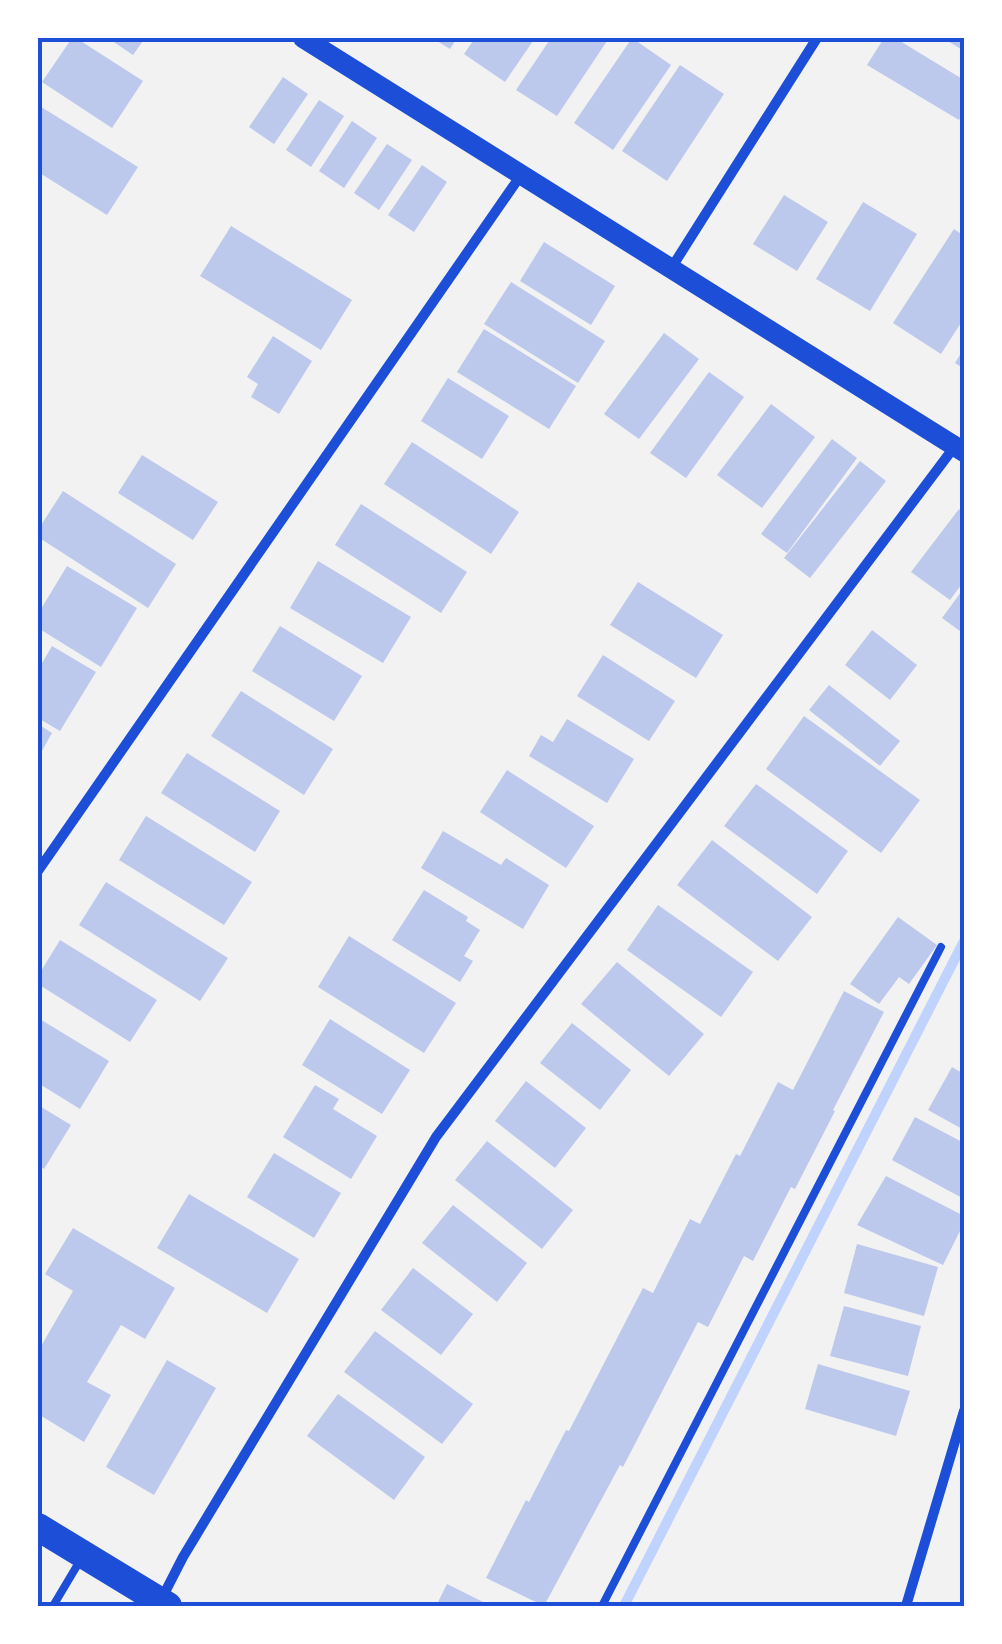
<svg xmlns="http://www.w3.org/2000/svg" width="1002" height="1644" viewBox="0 0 1002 1644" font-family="Cabin,sans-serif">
<rect width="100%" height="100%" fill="#f2f2f2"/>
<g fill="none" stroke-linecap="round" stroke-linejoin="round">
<path stroke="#bfd3fe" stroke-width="10" d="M 624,1606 L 964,941"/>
</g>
<g fill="#bdc9ec">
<path d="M 72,38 L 76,38 L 143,81 L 112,128 L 42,82 Z"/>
<path d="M 108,38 L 145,38 L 133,55 Z"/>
<path d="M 432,38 L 457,38 L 450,49 Z"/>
<path d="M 475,38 L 535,38 L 505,82 L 464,54 Z"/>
<path d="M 551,38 L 609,38 L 557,116 L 516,90 Z"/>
<path d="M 632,38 L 671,65 L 613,150 L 574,123 Z"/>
<path d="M 884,38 L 895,38 L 964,80 L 964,112 L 959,120 L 867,65 Z"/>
<path d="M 943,38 L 964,38 L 964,51 Z"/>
<path d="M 680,65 L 724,94 L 667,181 L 622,151 Z"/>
<path d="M 283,77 L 308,94 L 274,144 L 249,127 Z"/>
<path d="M 319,100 L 344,116 L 311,167 L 286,150 Z"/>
<path d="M 38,105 L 138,167 L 107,215 L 38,172 Z"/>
<path d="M 352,121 L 377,138 L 344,188 L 319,171 Z"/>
<path d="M 387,144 L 412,160 L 379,210 L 354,193 Z"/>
<path d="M 422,165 L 447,182 L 414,232 L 388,215 Z"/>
<path d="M 784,195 L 828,222 L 797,271 L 753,244 Z"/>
<path d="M 863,202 L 917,234 L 870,311 L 816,279 Z"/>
<path d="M 231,226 L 352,300 L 321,350 L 200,276 Z"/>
<path d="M 954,229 L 964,236 L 964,318 L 941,354 L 893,323 Z"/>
<path d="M 544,242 L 615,286 L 591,325 L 520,281 Z"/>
<path d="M 511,282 L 605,341 L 578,383 L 484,324 Z"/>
<path d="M 484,329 L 576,386 L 549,429 L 457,372 Z"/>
<path d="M 664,333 L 699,359 L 639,439 L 604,414 Z"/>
<path d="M 273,336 L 312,361 L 279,414 L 251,397 L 258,384 L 247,377 Z"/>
<path d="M 964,348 L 964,369 L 955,363 Z"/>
<path d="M 709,372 L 744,397 L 686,478 L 650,453 Z"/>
<path d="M 448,378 L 509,416 L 482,459 L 421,421 Z"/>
<path d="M 771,404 L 815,437 L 762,508 L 717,475 Z"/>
<path d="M 832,439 L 857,458 L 787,553 L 761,534 Z"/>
<path d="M 412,442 L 519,512 L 491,554 L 384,484 Z"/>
<path d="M 142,455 L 218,502 L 193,540 L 118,493 Z"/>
<path d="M 860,461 L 886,481 L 810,578 L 784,558 Z"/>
<path d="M 63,491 L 176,564 L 148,608 L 38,537 L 38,530 Z"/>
<path d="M 361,504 L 467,572 L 441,613 L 335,545 Z"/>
<path d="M 959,509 L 964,514 L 964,581 L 950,600 L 911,572 Z"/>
<path d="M 318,561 L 411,617 L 383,663 L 290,608 Z"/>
<path d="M 67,566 L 137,608 L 101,667 L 38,628 L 38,614 Z"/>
<path d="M 638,582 L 723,635 L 696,678 L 610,625 Z"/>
<path d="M 964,588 L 964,634 L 942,618 Z"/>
<path d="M 280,626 L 362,676 L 334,721 L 252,671 Z"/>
<path d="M 872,630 L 917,665 L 890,700 L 845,665 Z"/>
<path d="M 52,646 L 96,672 L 60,731 L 38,718 L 38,670 Z"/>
<path d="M 603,655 L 675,701 L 649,741 L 577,696 Z"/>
<path d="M 829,685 L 900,741 L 880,766 L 809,710 Z"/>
<path d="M 241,691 L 333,749 L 304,795 L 211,736 Z"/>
<path d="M 804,716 L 920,800 L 881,853 L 766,769 Z"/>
<path d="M 567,719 L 634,759 L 607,803 L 529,756 L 541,735 L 553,742 Z"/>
<path d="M 38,724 L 52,733 L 38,758 Z"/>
<path d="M 187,753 L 280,811 L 255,852 L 161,793 Z"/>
<path d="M 507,770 L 594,826 L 566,868 L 480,812 Z"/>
<path d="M 756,784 L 848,851 L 817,894 L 724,826 Z"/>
<path d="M 146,816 L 252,882 L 224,925 L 119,860 Z"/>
<path d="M 443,831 L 501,865 L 506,858 L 549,885 L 523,929 L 421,868 Z"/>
<path d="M 712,840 L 812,917 L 778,961 L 677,885 Z"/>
<path d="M 106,882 L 228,958 L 200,1001 L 79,925 Z"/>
<path d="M 424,890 L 468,917 L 466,921 L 480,930 L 464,956 L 473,961 L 460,982 L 392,940 Z"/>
<path d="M 658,905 L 753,972 L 721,1017 L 627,950 Z"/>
<path d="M 898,917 L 937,945 L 909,984 L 899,977 L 879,1004 L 850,984 Z"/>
<path d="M 349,936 L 456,1003 L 424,1053 L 318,987 Z"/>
<path d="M 60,940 L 157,1000 L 130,1042 L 38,984 L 38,976 Z"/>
<path d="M 617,962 L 704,1034 L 669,1076 L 581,1004 Z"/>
<path d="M 844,991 L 884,1012 L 833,1110 L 835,1111 L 795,1189 L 791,1187 L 753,1261 L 744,1256 L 708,1327 L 698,1322 L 623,1467 L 620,1465 L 544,1606 L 486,1578 L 526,1500 L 529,1502 L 566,1430 L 569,1431 L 643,1288 L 653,1293 L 690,1219 L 700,1224 L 736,1154 L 740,1156 L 778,1082 L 793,1090 Z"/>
<path d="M 38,1018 L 109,1061 L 80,1109 L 38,1083 Z"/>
<path d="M 330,1019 L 410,1070 L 382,1114 L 302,1065 Z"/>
<path d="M 572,1023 L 631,1070 L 600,1110 L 540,1063 Z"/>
<path d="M 952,1067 L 964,1074 L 964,1130 L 928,1110 Z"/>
<path d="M 526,1081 L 586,1128 L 555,1168 L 495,1121 Z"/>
<path d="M 315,1085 L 339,1099 L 333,1109 L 377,1136 L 351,1179 L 283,1137 Z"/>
<path d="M 38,1105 L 71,1125 L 44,1169 L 38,1165 Z"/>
<path d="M 915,1117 L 964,1143 L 964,1199 L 892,1160 Z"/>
<path d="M 487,1141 L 573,1210 L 542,1249 L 455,1180 Z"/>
<path d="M 274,1153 L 341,1193 L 314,1238 L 247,1197 Z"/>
<path d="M 886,1176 L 964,1216 L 964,1223 L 943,1265 L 857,1225 Z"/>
<path d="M 189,1194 L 299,1259 L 267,1313 L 157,1248 Z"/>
<path d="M 453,1205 L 527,1263 L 497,1302 L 422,1243 Z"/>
<path d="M 73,1228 L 175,1288 L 145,1339 L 121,1325 L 87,1382 L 111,1395 L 84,1442 L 38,1414 L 38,1346 L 40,1348 L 73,1291 L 45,1274 Z"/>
<path d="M 857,1244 L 938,1267 L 924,1316 L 844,1293 Z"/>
<path d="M 413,1268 L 473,1314 L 441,1355 L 381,1310 Z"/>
<path d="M 844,1306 L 921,1326 L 908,1376 L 830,1356 Z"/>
<path d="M 375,1331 L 473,1404 L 442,1444 L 344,1372 Z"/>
<path d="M 167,1360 L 216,1388 L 154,1495 L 106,1467 Z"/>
<path d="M 818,1364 L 910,1391 L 896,1436 L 805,1409 Z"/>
<path d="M 338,1394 L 425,1457 L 394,1500 L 307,1436 Z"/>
<path d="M 447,1584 L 491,1606 L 436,1606 Z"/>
</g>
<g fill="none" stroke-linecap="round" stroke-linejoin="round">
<g stroke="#1d4ed8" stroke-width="8">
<path d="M 53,1606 L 81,1559"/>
<path d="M 602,1606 L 941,947"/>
</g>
<g stroke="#1d4ed8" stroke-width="10">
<path d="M 672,267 L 817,38"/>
<path d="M 38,871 L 521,175"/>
<path d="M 161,1600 L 183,1557 L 436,1137 L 955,446"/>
<path d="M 906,1606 L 964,1411"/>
</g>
<path stroke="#1d4ed8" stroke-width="20" d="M 303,38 L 964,452"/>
<path stroke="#1d4ed8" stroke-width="28" d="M 38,1527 L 168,1606"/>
</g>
<rect width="1002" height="1644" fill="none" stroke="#ffffff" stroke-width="80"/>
<rect x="40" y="40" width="922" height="1564" fill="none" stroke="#1d4ed8" stroke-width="4"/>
</svg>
